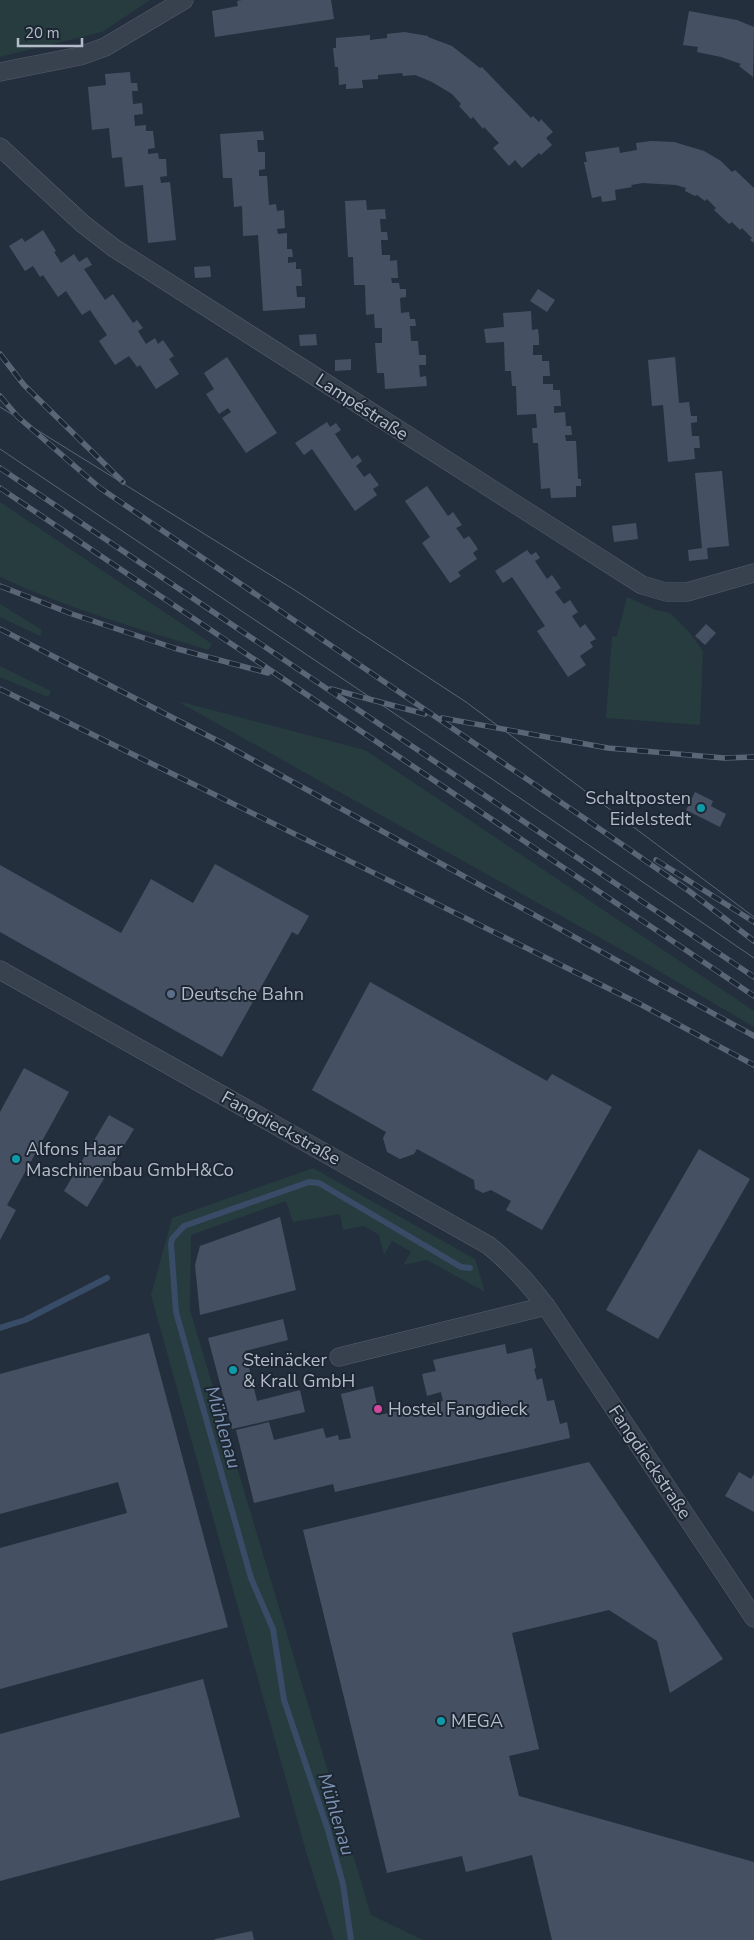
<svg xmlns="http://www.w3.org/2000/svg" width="754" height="1940" viewBox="0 0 754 1940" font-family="'Nunito Sans',sans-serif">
<rect width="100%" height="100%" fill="#242f3e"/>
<g fill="#263c3f">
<path d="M 0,0 L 150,0 L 102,32 L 0,57 Z"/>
<path d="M 0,502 L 212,644 L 208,650 C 138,629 67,608 0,577 Z"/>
<path d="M 627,597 L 656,610 L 670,613 L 689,632 L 703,651 L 700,725 L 606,718 L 612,637 L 617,636 Z"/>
<path d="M 0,604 L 42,630 L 40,636 L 0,617 Z"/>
<path d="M 0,666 L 51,691 L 48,697 L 0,677 Z"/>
<path d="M 177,701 L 365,750 L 754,1011 L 754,1027 L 647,964 Z"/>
<path d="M 313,1168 L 475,1259 L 485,1292 L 427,1260 L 403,1265 L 411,1252 L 392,1241 L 384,1255 L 379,1235 L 364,1226 L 343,1230 L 340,1214 L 293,1222 L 286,1201 L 191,1235 L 190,1310 L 371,1915 L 423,1940 L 334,1940 L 307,1855 L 151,1295 L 172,1218 Z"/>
</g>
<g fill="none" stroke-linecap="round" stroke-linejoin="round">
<g stroke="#394c67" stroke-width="6">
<path d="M 0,1328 L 25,1320 L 107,1278"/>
<path d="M 351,1940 L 343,1884 L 328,1830 L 284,1700 L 273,1629 L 251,1578 L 176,1312 L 171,1244 L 172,1239 L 184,1226 L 309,1182 L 319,1183 L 461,1267 L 470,1268"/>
</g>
</g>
<g fill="#455162">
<path d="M 242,0 L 331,0 L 334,19 L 215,37 L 212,11 L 238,6 L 237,1 Z"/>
<path d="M 689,11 L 737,20 L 754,27 L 753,77 L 739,66 L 741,64 L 721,57 L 697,52 L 698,47 L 683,45 Z"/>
<path d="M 404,32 L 428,36 L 428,37 L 452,46 L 480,68 L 482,67 L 531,118 L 533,116 L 539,122 L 541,119 L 553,132 L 546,138 L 552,145 L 541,155 L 539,153 L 522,168 L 515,160 L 509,166 L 493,148 L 499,143 L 484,127 L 483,129 L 473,117 L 471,119 L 459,106 L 461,104 L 452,94 L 432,82 L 415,75 L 403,76 L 402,73 L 378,75 L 378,79 L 362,80 L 363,88 L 346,89 L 346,84 L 339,85 L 338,67 L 335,67 L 333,48 L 336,48 L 336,38 L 370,35 L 370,40 L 387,38 L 387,34 Z"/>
<path d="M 130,72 L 131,83 L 137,83 L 138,91 L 132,91 L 133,104 L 142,103 L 143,114 L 134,115 L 135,126 L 146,125 L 146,131 L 153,131 L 155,148 L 148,149 L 148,154 L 158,153 L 159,159 L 166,159 L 167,176 L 160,177 L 161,183 L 170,182 L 176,240 L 148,243 L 143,185 L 125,187 L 122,157 L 112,158 L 109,128 L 92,130 L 88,87 L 106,85 L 105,74 Z"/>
<path d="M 263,131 L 264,140 L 257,140 L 258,152 L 265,152 L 265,169 L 259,170 L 259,176 L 267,176 L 269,205 L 276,204 L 277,211 L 284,210 L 285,228 L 277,229 L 278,234 L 287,233 L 287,249 L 292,249 L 293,257 L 288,257 L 288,263 L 296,262 L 296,269 L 301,269 L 302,286 L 296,286 L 297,297 L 305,297 L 305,308 L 263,311 L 258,235 L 243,236 L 242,206 L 234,207 L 232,178 L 223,178 L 220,134 Z"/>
<path d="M 651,141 L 674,142 L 704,151 L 721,161 L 732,172 L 735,170 L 754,188 L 754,243 L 750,240 L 752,238 L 742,228 L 740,230 L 732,222 L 729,224 L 714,210 L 716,208 L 707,199 L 705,201 L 697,195 L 695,196 L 685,191 L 686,188 L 676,185 L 643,183 L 631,185 L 632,187 L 615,190 L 616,200 L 602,202 L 601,196 L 592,198 L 584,162 L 587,162 L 585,152 L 619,147 L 620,153 L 637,150 L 636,143 Z"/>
<path d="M 366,200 L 367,210 L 385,209 L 386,219 L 380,219 L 381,232 L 387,232 L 388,240 L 381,240 L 382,255 L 390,255 L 390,261 L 397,260 L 398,278 L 391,278 L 392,283 L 399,283 L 400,289 L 406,289 L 406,297 L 400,298 L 401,313 L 409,312 L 410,319 L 415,319 L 416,326 L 410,326 L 411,341 L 418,341 L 419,355 L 426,355 L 426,365 L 419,365 L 420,377 L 426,376 L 427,386 L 385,389 L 384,373 L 377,373 L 375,343 L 382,343 L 382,328 L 375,328 L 374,314 L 366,315 L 365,285 L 354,285 L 353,257 L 348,257 L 345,201 Z"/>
<path d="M 43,230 L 56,251 L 54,252 L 61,263 L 74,254 L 79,262 L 87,257 L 92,265 L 84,269 L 105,300 L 113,294 L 133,323 L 137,320 L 143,328 L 138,331 L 146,344 L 155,338 L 158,344 L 163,340 L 174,356 L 169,359 L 179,374 L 156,389 L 140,365 L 137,367 L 129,356 L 115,365 L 99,341 L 107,335 L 90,310 L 82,315 L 66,291 L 58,297 L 43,275 L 40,277 L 33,266 L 25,271 L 9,246 L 22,238 L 25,242 Z"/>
<path d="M 210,266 L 211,277 L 195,278 L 194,267 Z"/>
<path d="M 538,289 L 555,300 L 547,312 L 530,301 Z"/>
<path d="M 531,311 L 532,330 L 538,329 L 539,339 L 539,345 L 533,345 L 533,355 L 542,355 L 542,361 L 549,361 L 550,376 L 543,376 L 543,384 L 553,384 L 553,390 L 560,390 L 561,406 L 554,406 L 554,413 L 565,412 L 566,426 L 571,426 L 572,435 L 565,435 L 566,441 L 576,441 L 578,479 L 581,479 L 581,486 L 576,486 L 576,497 L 551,498 L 550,488 L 541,489 L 538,443 L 533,443 L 532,428 L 537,428 L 536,414 L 517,415 L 516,386 L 512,386 L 511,371 L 505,371 L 504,342 L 486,343 L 484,329 L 504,327 L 503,313 Z"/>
<path d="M 316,334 L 317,345 L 300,346 L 299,335 Z"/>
<path d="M 227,357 L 277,433 L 246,453 L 222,418 L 231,412 L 228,408 L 219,414 L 206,394 L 214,389 L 204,373 Z"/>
<path d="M 675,357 L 679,403 L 689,402 L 691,416 L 697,416 L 697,422 L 691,423 L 692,436 L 699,436 L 700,448 L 694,448 L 695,459 L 668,462 L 663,405 L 652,406 L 648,360 Z"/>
<path d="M 351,359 L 351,370 L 335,371 L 335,360 Z"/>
<path d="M 327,422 L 330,427 L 336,423 L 341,430 L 335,434 L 343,446 L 352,459 L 358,455 L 362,461 L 356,466 L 364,477 L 370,473 L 379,485 L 373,489 L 377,495 L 355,511 L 312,449 L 304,455 L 295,443 Z"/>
<path d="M 722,471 L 729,546 L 707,548 L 708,559 L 689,561 L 688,550 L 702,548 L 695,473 Z"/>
<path d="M 427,486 L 448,516 L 453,512 L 462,525 L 456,528 L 464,539 L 469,536 L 478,549 L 473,553 L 477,559 L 458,572 L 461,576 L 450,583 L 422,543 L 430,537 L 405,501 Z"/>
<path d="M 636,523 L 638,539 L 614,542 L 612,526 Z"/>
<path d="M 527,550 L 531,555 L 536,552 L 540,558 L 535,561 L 547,579 L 552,575 L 561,588 L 555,592 L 560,599 L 564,604 L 570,600 L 578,612 L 572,616 L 580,628 L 585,624 L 596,639 L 590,642 L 593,647 L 580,656 L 586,665 L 568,677 L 537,631 L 545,626 L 512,577 L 503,583 L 495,571 Z"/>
<path d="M 706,624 L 716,633 L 705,645 L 695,636 Z"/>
<path d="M 695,792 L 713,801 L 711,806 L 726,814 L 720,827 L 686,810 Z"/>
<path d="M 215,864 L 309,916 L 298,935 L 292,932 L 222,1057 L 0,932 L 0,865 L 121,933 L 151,879 L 193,903 Z"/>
<path d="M 370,982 L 547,1081 L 552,1074 L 612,1107 L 542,1230 L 506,1210 L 511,1201 L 491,1190 L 483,1193 L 475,1189 L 474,1180 L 417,1149 L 414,1154 L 400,1159 L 387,1152 L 383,1138 L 386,1132 L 312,1090 Z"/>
<path d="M 24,1068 L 69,1092 L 7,1205 L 16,1210 L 0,1240 L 0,1112 Z"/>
<path d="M 109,1115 L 134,1129 L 87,1207 L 64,1191 Z"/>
<path d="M 699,1149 L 750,1179 L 658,1339 L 606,1310 Z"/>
<path d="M 280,1217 L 296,1290 L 200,1315 L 195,1265 L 200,1246 Z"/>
<path d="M 283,1319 L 288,1340 L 245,1351 L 257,1401 L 300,1390 L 305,1412 L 232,1429 L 208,1338 Z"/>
<path d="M 149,1333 L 228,1627 L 0,1689 L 0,1548 L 127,1513 L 118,1482 L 0,1514 L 0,1374 Z"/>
<path d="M 505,1344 L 507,1354 L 532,1348 L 536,1368 L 534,1369 L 537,1380 L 542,1378 L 547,1401 L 554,1400 L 560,1424 L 567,1422 L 570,1438 L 335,1492 L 333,1484 L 254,1503 L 236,1430 L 269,1422 L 274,1440 L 323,1428 L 326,1438 L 338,1435 L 339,1440 L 351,1438 L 341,1394 L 373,1386 L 379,1415 L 443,1401 L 441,1392 L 427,1396 L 422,1374 L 436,1371 L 433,1360 Z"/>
<path d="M 589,1462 L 723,1659 L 670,1693 L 657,1641 L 609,1610 L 512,1633 L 539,1749 L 509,1756 L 519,1796 L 754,1862 L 754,1940 L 552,1940 L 532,1855 L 466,1872 L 462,1856 L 387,1873 L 303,1530 Z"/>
<path d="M 739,1472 L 751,1479 L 754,1474 L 754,1512 L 725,1496 Z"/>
<path d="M 203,1679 L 240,1817 L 0,1881 L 0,1734 Z"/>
<path d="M 252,1931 L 254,1940 L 215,1940 L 215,1939 Z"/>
</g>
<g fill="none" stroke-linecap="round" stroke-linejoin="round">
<g stroke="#565f6c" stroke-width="19">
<g id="street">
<path d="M 0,72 L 80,56 L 105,47 L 184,0"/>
<path d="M 0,147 L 83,224 L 114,248 L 642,585 L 666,592 L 687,592 L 754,573"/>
<path d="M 0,970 L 488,1245 C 511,1263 528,1283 546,1306 L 754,1618"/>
<path d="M 339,1357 L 546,1306"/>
</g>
</g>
<use href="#street" stroke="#38414e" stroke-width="18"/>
<g stroke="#5a6575" stroke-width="1">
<path d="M 0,407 L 293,589 L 466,702 L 754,917"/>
<path d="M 0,449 L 492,779 L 754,958"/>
</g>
<g stroke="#5a6575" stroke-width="5.5">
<g id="rail">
<path d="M 0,354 L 24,385 L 123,482"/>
<path d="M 0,396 L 18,417 L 100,488 L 581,816 L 689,891 L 754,941"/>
<path d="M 0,468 L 754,977"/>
<path d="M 0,488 L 754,996"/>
<path d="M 0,586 L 72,614 L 174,648 L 268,673"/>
<path d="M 0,629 L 224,744 L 754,1036"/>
<path d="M 0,689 L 638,1003 L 754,1065"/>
<path d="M 331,689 L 425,714"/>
<path d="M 442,718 L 608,748 L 724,758 L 754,757"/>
<path d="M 656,860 L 754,922"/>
</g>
</g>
<use href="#rail" stroke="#1d2633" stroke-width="4" stroke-dasharray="11" stroke-linecap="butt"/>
</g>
<g fill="#0f9aa8" stroke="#1d2633" stroke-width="2">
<circle cx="701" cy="808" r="5"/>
<circle cx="16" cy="1159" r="5"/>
<circle cx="233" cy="1370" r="5"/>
<circle cx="441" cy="1721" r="5"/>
</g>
<circle fill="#5c6f8a" stroke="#1d2633" stroke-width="2" cx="171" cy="994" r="5"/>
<circle fill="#d1479c" stroke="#1d2633" stroke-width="2" cx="378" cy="1409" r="5"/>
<g text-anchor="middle" stroke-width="4" stroke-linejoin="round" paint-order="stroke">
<g font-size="18" fill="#b4bcc9" stroke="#1d2633">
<text transform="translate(362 407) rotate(33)" y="6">Lampéstraße</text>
<text transform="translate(281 1128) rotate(29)" y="6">Fangdieckstraße</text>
<text transform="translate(650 1462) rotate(56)" y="6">Fangdieckstraße</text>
</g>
<g font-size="18" fill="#b4bcc9" stroke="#1d2633" text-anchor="start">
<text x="691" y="804" text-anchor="end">Schaltposten<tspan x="691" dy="21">Eidelstedt</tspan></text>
<text x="181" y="1000">Deutsche Bahn</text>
<text x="26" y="1155">Alfons Haar<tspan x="26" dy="21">Maschinenbau GmbH&amp;Co</tspan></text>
<text x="243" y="1366">Steinäcker<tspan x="243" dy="21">&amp; Krall GmbH</tspan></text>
<text x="388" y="1415">Hostel Fangdieck</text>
<text x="451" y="1727">MEGA</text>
</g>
<g font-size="19" font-style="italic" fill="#7c92b1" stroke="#1d2633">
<text transform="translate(224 1427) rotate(74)" y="7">Mühlenau</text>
<text transform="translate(337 1814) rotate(73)" y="7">Mühlenau</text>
</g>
</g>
<path d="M18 38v8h64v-8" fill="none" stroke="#b4bcc9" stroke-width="2.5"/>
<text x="25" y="38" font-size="15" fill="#b4bcc9" stroke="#1d2633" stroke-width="4" paint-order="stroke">20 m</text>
</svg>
